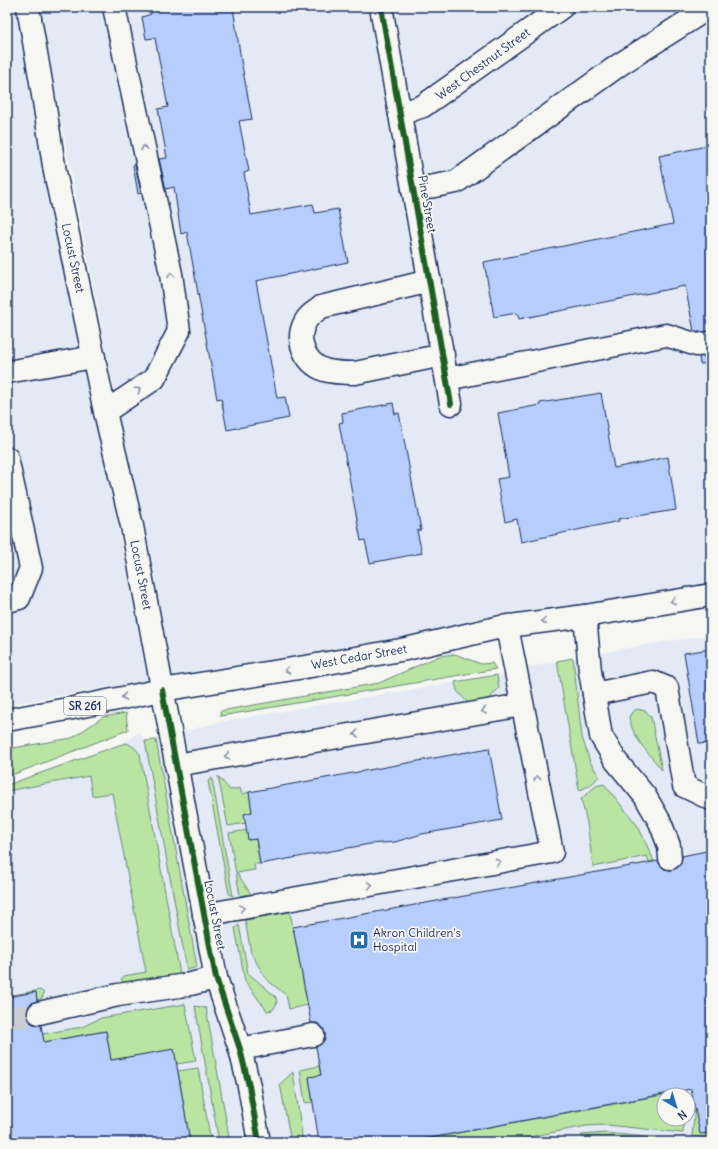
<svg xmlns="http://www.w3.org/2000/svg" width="718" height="1149" viewBox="0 0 718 1149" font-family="Delius,sans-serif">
<rect width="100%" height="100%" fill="#f6f6f2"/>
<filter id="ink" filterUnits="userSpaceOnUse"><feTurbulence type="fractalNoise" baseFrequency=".025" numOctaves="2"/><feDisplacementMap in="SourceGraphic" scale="8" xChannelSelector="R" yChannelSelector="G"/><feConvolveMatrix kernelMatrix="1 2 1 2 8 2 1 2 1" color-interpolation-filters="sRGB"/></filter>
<g filter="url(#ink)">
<g fill="#e3eaf5" fill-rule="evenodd">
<path d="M 7,7 L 16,7 L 148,680 L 7,705 Z"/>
<path d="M 39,7 L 711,7 L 711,598 L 170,679 Z"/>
<path d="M 711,635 L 711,1142 L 7,1142 L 7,785 L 122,744 L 139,732 L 146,741 L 220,722 L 505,674 L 559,660 L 663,642 ZM 664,1095 L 688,1095 L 688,1119 L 664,1119 Z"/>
</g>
<g fill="#b9e4a1" stroke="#6a8a80">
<path d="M 455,654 L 481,664 L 492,663 L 496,669 L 221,716 L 220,711 L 379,683 L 439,656 Z"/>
<path d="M 573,658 L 582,737 L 590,762 L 599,776 C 594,783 587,788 579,790 L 557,661 Z"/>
<path d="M 497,675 L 499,688 L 489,699 L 468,703 L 457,691 L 455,682 Z"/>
<path d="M 637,709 L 646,711 L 651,717 L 662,770 C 649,754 632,737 629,717 L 632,712 Z"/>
<path d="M 126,713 L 128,730 L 7,777 L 7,749 L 72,738 L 103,717 Z"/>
<path d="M 156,740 L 197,967 L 187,970 L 145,741 Z"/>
<path d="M 127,743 L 135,748 L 140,754 L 180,974 L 123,982 L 121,979 L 124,976 L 146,972 L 112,793 L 92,796 L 89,776 L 7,791 L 7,785 L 122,744 Z"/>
<path d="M 218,776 L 230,790 L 240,788 L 242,794 L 249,792 L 252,812 L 246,823 L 228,826 Z"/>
<path d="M 212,778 L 233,896 L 229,894 L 208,781 Z"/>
<path d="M 604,784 L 638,826 L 654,861 L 649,862 L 647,856 L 593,867 L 587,823 L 581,799 L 596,786 Z"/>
<path d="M 248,830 L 248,840 L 256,839 L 260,864 L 254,864 L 255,870 L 237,873 L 251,894 L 240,896 L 229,833 Z"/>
<path d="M 290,912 L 308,1005 L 289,1009 L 286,995 L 266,979 L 251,953 L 245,920 Z"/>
<path d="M 239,925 L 248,973 L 276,997 L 277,1003 L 273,1010 L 267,1011 L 245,981 L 235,928 Z"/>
<path d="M 40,990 L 44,993 L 42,998 L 37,1000 L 36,993 L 7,997 L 7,996 Z"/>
<path d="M 185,1004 L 196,1061 L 177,1064 L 174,1050 L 111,1060 L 106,1031 L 44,1042 L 42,1034 L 82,1027 L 101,1018 Z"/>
<path d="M 195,1006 L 206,1008 L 230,1142 L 219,1142 Z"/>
<path d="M 319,1066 L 321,1075 L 309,1078 L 313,1102 L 305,1103 L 300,1070 Z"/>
<path d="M 198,1068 L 211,1142 L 190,1142 L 178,1071 Z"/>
<path d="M 293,1072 L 303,1142 L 291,1142 L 280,1084 Z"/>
<path d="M 685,1091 L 685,1095 L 664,1095 L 664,1119 L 684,1119 L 683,1133 L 607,1125 L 586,1126 L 503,1142 L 409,1142 Z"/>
<path d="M 711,1103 L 711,1138 L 692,1136 L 695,1106 Z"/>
<path d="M 606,1133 L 694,1142 C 656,1142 619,1134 582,1137 L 581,1135 Z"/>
</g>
<g fill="#b7cdfb" stroke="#1b2f5e">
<path d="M 150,7 L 233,7 L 241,60 L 252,119 L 239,121 L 249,171 L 244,173 L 251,215 L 313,204 L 315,213 L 338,209 L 348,262 L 256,281 L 277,398 L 285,397 L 289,418 L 227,430 L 221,398 L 217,399 L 187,232 L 181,234 L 174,187 L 166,189 L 159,159 L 167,158 L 158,109 L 168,107 L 155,38 L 146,39 L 142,17 L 151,14 Z"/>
<path d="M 711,145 L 711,331 L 698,332 L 694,331 L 685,286 L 519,319 L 517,313 L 494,317 L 484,262 L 673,224 L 659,156 Z"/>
<path d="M 135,164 L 141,193 L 138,194 L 133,165 Z"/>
<path d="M 711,356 L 711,363 L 700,364 L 699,357 Z"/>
<path d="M 601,393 L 614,468 L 668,457 L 676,510 L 618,519 L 619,521 L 521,542 L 517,519 L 505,522 L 497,479 L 509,477 L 498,413 L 540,405 L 540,403 Z"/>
<path d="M 393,403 L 395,414 L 399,413 L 421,530 L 417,531 L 422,553 L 370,563 L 365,540 L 361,541 L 339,423 L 343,422 L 342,413 Z"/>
<path d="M 711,649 L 711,743 L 699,744 L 684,653 Z"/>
<path d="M 489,748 L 502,820 L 422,834 L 395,842 L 370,844 L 260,864 L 256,839 L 248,840 L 244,814 L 252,812 L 249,792 Z"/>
<path d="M 711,850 L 711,1133 L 700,1134 L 691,1089 L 409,1142 L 319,1142 L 309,1077 L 321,1075 L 316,1047 L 321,1044 L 325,1039 L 325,1033 L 322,1027 L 317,1023 L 311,1023 L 293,927 L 658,861 L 660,865 L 664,869 L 671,870 L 677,868 L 681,864 L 682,856 Z"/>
<path d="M 36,992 L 37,1001 L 30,1004 L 27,1010 L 27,1015 L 30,1022 L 35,1025 L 41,1025 L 44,1042 L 106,1031 L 111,1060 L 174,1049 L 190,1142 L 7,1142 L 7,1049 L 12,1048 L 7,1024 L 7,997 Z"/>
</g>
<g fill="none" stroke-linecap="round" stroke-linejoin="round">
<path stroke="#caced4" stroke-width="22" stroke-dasharray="22 11" stroke-linecap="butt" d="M 7,1018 L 39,1013"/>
<g stroke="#1b2f5e" stroke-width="25">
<g id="minor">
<path d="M 381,7 L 451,404"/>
<path d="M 400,114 L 423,106 L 562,7"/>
<path d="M 413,190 L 456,182 L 619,65 L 710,7"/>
<path d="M 430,281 L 321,307 C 317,311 310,314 307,319 C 294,338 304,362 324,370 C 334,373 345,373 355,373 L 443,355"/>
<path d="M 7,372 L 94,357"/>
<path d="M 447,379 L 666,335 L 697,345 L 711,343"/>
<path d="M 105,412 L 154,379 L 179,331 L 171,274 L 114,7"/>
<path d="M 7,458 L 31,568 L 19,598 L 7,601"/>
<path d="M 585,616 L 590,671 L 601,736 L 616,761 L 645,796 L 660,822 L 669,846 L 670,858"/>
<path d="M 594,694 L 653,682 L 667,688 L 684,786 L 711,799"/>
<path d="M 176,765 L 522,705"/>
<path d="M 204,915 L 552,852 L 507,627"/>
<path d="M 39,1013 L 118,995 L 186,985 L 216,978"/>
<path d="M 240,1049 L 313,1035"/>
</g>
</g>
<g stroke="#1b2f5e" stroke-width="25">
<g id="major">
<path d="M 28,7 L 41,82 L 55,172 L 105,412 L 132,526 L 216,978 L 240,1049 L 249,1086 L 259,1142"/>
<path d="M 7,720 L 73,708 L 162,690 L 311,666 L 406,649 L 501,627 L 585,616 L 711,595"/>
</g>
</g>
<use href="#minor" stroke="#f6f6f2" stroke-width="22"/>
<use href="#major" stroke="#f6f6f2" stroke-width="22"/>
<g stroke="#f6f6f2" stroke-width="8">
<g id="cycleway">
<path d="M 381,7 L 451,404"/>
<path d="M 162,690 L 216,978 L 240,1049 L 249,1086 L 259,1142"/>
</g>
</g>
<use href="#cycleway" stroke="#1b5e20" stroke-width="6"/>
</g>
<defs><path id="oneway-chevron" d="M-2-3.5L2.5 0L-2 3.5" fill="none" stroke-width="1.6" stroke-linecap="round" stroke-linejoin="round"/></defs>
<g stroke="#8892a8">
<use href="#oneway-chevron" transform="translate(144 148) rotate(-102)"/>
<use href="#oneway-chevron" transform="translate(171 275) rotate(-100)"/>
<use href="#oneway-chevron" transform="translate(138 390) rotate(-34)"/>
<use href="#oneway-chevron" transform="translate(673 601) rotate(170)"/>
<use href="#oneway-chevron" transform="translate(544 621) rotate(172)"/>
<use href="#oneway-chevron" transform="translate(287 670) rotate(171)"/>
<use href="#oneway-chevron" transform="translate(124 697) rotate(168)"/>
<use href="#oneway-chevron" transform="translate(484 711) rotate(170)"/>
<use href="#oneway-chevron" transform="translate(356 734) rotate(170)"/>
<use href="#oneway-chevron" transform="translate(227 756) rotate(170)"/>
<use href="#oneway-chevron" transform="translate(537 778) rotate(-101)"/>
<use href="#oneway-chevron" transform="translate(498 862) rotate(-10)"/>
<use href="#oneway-chevron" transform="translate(370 885) rotate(-10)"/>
<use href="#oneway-chevron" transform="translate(242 908) rotate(-10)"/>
</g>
</g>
<defs>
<g id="hospital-square" transform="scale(1)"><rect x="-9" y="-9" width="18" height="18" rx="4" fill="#1f6fb2" stroke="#f6f6f2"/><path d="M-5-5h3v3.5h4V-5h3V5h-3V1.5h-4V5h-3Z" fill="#fff"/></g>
</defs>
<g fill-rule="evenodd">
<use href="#hospital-square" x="359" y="940"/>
</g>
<g text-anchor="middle" stroke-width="3.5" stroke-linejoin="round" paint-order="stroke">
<rect fill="#f6f6f2" stroke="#5d6b8a" stroke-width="1" x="64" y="697" width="42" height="18" rx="3"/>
<g font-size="11" font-weight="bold" fill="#1b2f5e">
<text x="85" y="710">SR 261</text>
</g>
<g font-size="12" fill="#1b2f5e" stroke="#f6f6f2">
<text transform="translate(483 64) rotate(-36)" y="4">West Chestnut Street</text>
<text transform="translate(427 204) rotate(80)" y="4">Pine Street</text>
<text transform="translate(73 258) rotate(78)" y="4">Locust Street</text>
<text transform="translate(141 575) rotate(79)" y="4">Locust Street</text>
<text transform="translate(359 657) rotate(-10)" y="4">West Cedar Street</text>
<text transform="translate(215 915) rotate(79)" y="4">Locust Street</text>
</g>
<g font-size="12" fill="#1b2f5e" stroke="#f6f6f2" text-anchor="start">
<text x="373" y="937">Akron Children's<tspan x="373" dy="14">Hospital</tspan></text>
</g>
</g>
<rect width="718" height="1149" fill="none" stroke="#f6f6f2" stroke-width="24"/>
<rect x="12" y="12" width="694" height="1125" fill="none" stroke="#1b2f5e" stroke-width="1.5" filter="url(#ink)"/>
<g transform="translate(676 1107) rotate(142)"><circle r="19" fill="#f6f6f2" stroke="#9ea6b7"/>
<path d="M0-3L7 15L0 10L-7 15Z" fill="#1f6fb2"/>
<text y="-6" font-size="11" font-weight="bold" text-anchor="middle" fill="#1b2f5e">N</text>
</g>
</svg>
